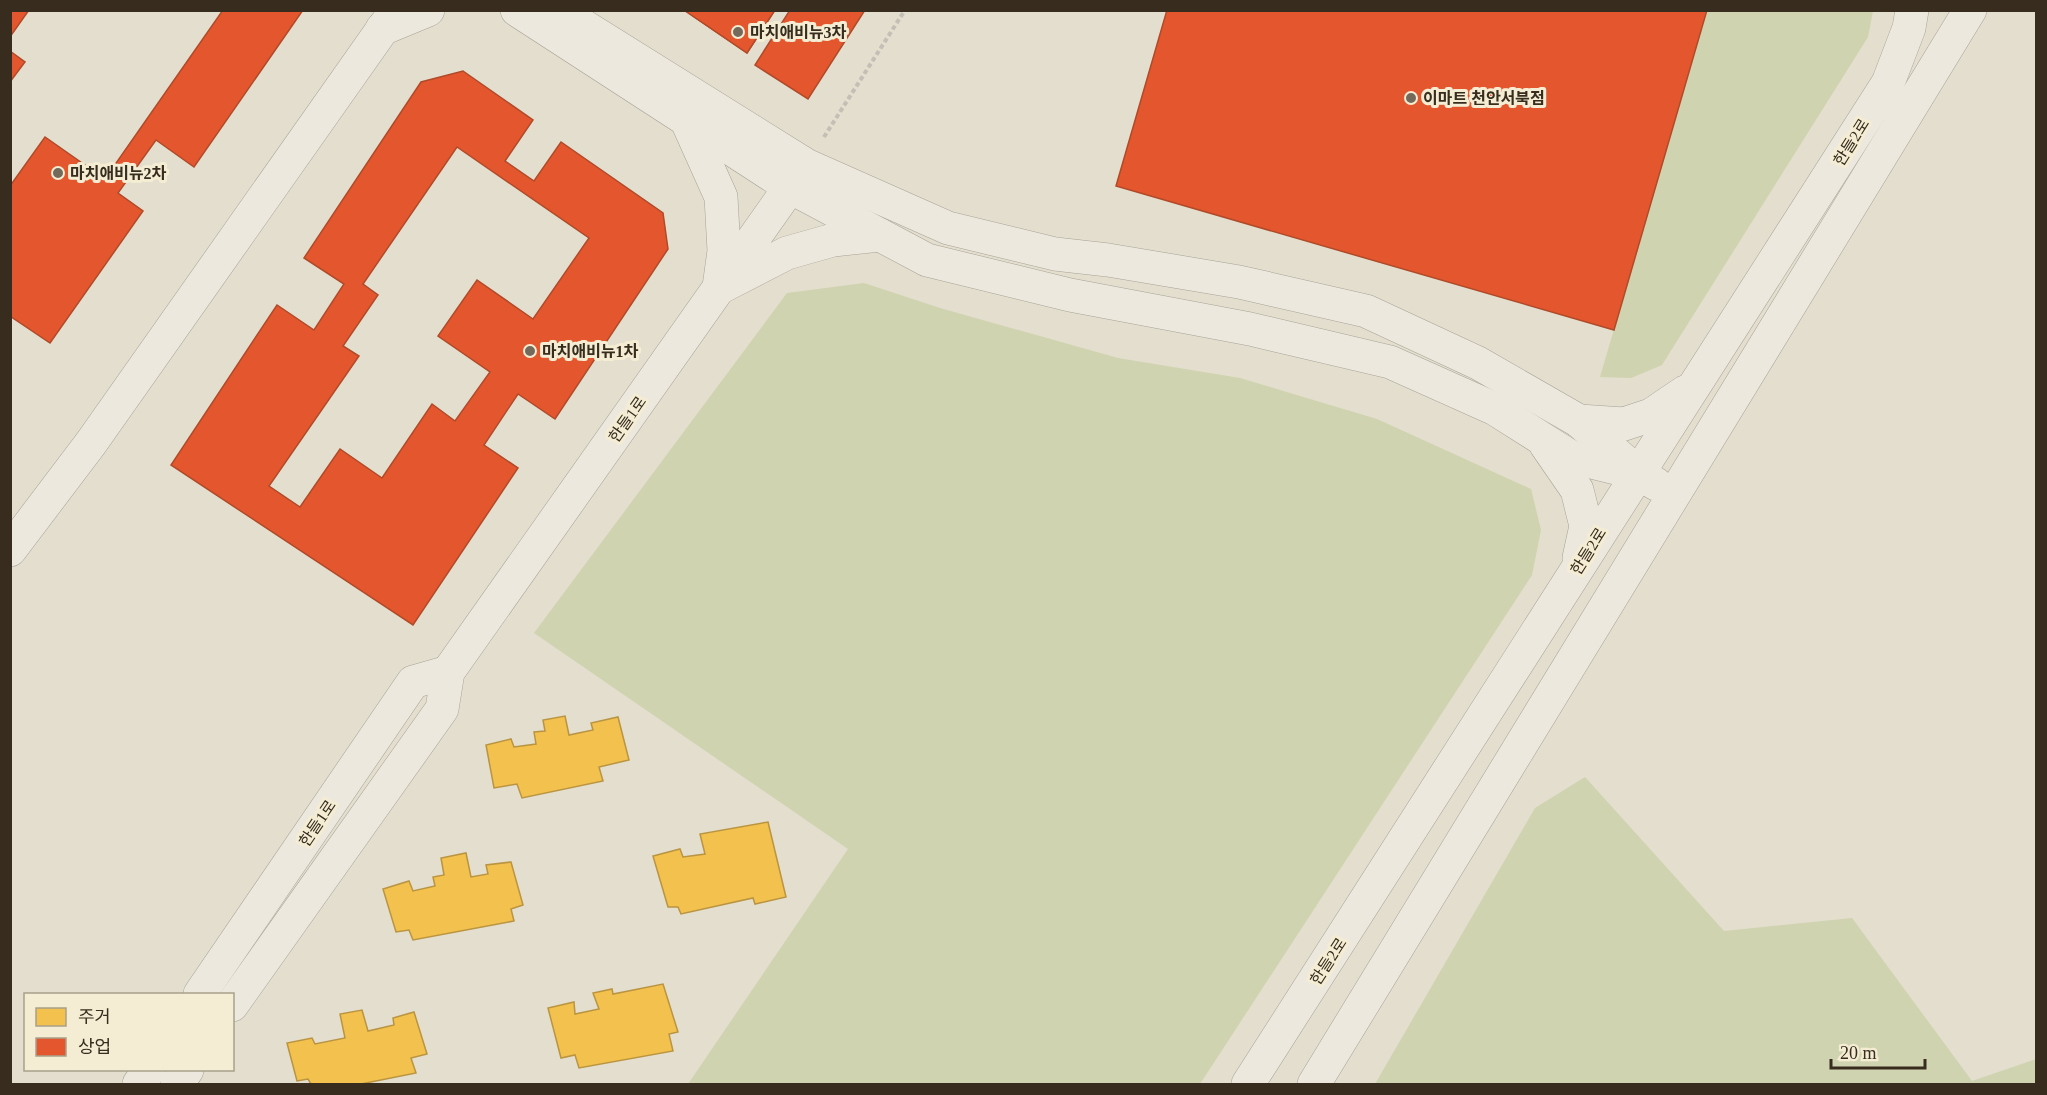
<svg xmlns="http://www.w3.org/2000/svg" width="2047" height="1095" viewBox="0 0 2047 1095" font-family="'Times New Roman','Noto Sans KR',serif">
<rect width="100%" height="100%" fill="#e3decd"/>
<g fill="#d0d3b0">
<path d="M 1707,11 L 1873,11 L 1868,37 L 1662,365 L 1631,378 L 1600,377 Z"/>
<path d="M 864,283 L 940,308 L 1118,358 L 1240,378 L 1377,419 L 1531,489 L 1541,530 L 1532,575 L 1200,1084 L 688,1084 L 848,849 L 534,633 L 787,293 Z"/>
<path d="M 1585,777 L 1724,931 L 1852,918 L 1972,1081 L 2036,1059 L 2036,1084 L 1375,1084 L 1535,808 Z"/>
</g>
<g fill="#f2c14e" stroke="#ba9440" stroke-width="1.5">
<path d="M 565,716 L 569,735 L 593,730 L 591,723 L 618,717 L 629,760 L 599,767 L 603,781 L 522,798 L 517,784 L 494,788 L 486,745 L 511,739 L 514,747 L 536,744 L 534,732 L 545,731 L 543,720 Z"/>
<path d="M 768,822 L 786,897 L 755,904 L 753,898 L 681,914 L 678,907 L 668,907 L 653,856 L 680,849 L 683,857 L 705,854 L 700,834 Z"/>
<path d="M 466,853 L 471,877 L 488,874 L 486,865 L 511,862 L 523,905 L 511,909 L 514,921 L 413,940 L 409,930 L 396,932 L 383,889 L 409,881 L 413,891 L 435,886 L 433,877 L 444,875 L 441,858 Z"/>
<path d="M 663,984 L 678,1032 L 669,1034 L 673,1051 L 579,1068 L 575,1055 L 561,1058 L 548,1008 L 574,1002 L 575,1014 L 599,1009 L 593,993 L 612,989 L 613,994 Z"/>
<path d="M 362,1010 L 368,1031 L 394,1025 L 393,1018 L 414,1012 L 427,1054 L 411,1058 L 416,1073 L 361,1084 L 311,1084 L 308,1079 L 297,1081 L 287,1043 L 312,1038 L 315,1044 L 345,1038 L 340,1014 Z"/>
</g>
<g fill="#e4572e" stroke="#b04a29" stroke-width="1.5" fill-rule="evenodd">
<path d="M 10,10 L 29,10 L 10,37 Z"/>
<path d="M 223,10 L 303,10 L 194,167 L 156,140 L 118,193 L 143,211 L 50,343 L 10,316 L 10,186 L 45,137 L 105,179 Z"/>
<path d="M 684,10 L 775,10 L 747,53 Z"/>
<path d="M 684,10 L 775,10 L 747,53 Z"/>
<path d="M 790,10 L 865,10 L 808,99 L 755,65 Z"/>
<path d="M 1167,10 L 1707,10 L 1614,330 L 1116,186 Z"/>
<path d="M 10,51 L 25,62 L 10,82 Z"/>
<path d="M 463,71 L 533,120 L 505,161 L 534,181 L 561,142 L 663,213 L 668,249 L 555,419 L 518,394 L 484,445 L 518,468 L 413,625 L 171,465 L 277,305 L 314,330 L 344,284 L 304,258 L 421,82 ZM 457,147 L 589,238 L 533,319 L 477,280 L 438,336 L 490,372 L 455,421 L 432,404 L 382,478 L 340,449 L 300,507 L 269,486 L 359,356 L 343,346 L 378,295 L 363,284 Z"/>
</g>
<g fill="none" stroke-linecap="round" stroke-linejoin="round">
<g stroke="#a8a396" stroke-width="34">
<g id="tertiary">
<path d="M 517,10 L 790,187 L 927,260 L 1070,295 L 1250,329 L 1390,362 L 1495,409 L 1571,457 L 1632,472"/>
<path d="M 558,10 L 806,165 L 948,228 L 1055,254 L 1108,260 L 1239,282 L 1366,311 L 1478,363 L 1579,421 L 1638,473 L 1656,484"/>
<path d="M 382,29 L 428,10"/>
<path d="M 686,119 L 721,197 L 724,251 L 719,287"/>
<path d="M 723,286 L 787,253 L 833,240 L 880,235"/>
<path d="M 1579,421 L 1624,424 L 1651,415 L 1685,392"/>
<path d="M 1546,445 L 1577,490 L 1586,526 L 1579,558"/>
<path d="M 10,550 L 91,443 L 396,10"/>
<path d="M 200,994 L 413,682 L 448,672"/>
<path d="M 232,1005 L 442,709 L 448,672 L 802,170"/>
<path d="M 139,1084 L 149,1070"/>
<path d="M 177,1084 L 187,1070"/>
<path d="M 1248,1084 L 1888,83 L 1909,28 L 1912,10"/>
<path d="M 1314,1084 L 1970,10"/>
</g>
</g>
<path stroke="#c4bfb5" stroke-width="4" stroke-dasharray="4.5 3" stroke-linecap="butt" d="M 824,137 L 905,10"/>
<use href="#tertiary" stroke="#ece8de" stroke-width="33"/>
</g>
<g fill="#736a5b" stroke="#f4edd3" stroke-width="2">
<circle cx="738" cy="32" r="6"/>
<circle cx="1411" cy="98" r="6"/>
<circle cx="58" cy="173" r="6"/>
<circle cx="530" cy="351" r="6"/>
</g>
<g text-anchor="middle" stroke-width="6" stroke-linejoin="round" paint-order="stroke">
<g font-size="16" font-weight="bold" fill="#372c1e" stroke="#f4edd3" text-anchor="start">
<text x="750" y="38">마치애비뉴3차</text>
<text x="1423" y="104">이마트 천안서북점</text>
<text x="70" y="179">마치애비뉴2차</text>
<text x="542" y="357">마치애비뉴1차</text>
</g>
<g font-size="16" fill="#372c1e" stroke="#f4edd3">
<text transform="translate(1851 142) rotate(-58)" y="6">한들2로</text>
<text transform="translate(627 419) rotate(-55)" y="6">한들1로</text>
<text transform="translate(1588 551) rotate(-58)" y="6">한들2로</text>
<text transform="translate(317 823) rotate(-56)" y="6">한들1로</text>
<text transform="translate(1328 961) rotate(-57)" y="6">한들2로</text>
</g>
</g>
<rect width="2047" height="1095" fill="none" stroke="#372c1e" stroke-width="24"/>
<rect x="24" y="993" width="210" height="78" fill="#f4edd3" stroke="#a8a08b" stroke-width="1.5"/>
<rect x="36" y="1008" width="30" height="18" fill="#f2c14e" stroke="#a8a08b" stroke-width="1.5"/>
<text x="78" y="1023" font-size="18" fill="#372c1e">주거</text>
<rect x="36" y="1038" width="30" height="18" fill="#e4572e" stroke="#a8a08b" stroke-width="1.5"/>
<text x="78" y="1053" font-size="18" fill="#372c1e">상업</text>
<path d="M1831 1059v9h94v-9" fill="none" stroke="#372c1e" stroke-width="3"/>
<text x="1840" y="1059" font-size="18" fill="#372c1e" stroke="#f4edd3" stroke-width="4.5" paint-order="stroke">20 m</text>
</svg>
